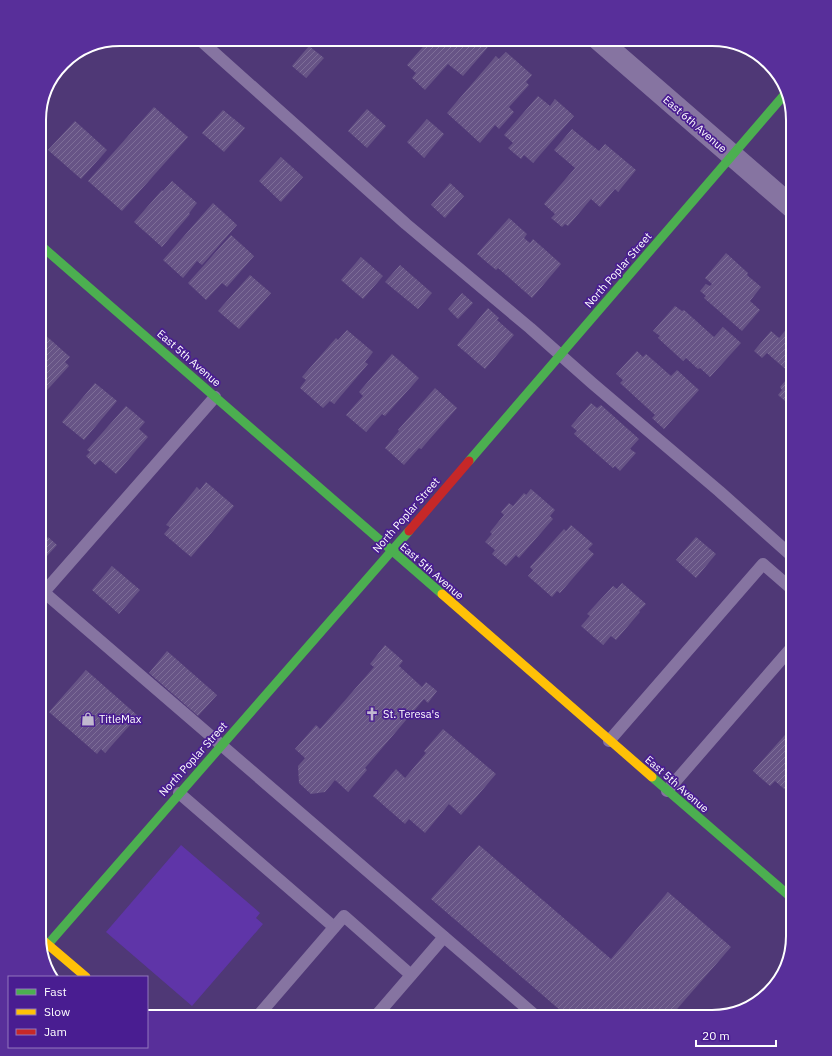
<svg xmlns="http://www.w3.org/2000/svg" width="832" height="1056" viewBox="0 0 832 1056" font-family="'IBM Plex Sans',sans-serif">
<defs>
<pattern id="building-hatch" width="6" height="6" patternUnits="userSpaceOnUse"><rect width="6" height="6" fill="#675486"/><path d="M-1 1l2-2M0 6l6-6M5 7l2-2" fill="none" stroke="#7e6e98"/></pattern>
</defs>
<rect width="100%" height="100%" fill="#4f3876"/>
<path fill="#5f35a8" d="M 181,845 L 260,913 L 256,918 L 263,924 L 192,1006 L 106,932 Z"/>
<g fill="url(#building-hatch)">
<path d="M 442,39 L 495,39 L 463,76 L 448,64 L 425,90 L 412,78 L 416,73 L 407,65 L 429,40 L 436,46 Z"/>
<path d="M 309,46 L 324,58 L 306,78 L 292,66 Z"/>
<path d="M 506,52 L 532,75 L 526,82 L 529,85 L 509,107 L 514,112 L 499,129 L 495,125 L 480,143 L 447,113 L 496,56 L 499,59 Z"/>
<path d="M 48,83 L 52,86 L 44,95 L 47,84 Z"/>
<path d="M 538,96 L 550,106 L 555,99 L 574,116 L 533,163 L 524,155 L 521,159 L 508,148 L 513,143 L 504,135 Z"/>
<path d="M 154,107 L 188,137 L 122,211 L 88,181 Z"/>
<path d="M 367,109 L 386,126 L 367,148 L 348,131 Z"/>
<path d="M 223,110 L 245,128 L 224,152 L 202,133 Z"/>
<path d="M 427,119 L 444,134 L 424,158 L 407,142 Z"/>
<path d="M 75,121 L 107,150 L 81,179 L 48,150 Z"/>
<path d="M 572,129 L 599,151 L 605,144 L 636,170 L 618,192 L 615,189 L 600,207 L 591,199 L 568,226 L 565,224 L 562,227 L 551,218 L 555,214 L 544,204 L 575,168 L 554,150 Z"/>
<path d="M 281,157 L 303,177 L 281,202 L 259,181 Z"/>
<path d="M 172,181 L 197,203 L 189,213 L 190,214 L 162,247 L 134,222 L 162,190 L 163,191 Z"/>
<path d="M 450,183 L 464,196 L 445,218 L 431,205 Z"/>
<path d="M 213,203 L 237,225 L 202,265 L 197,261 L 183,278 L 163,260 Z"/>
<path d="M 509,218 L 527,234 L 524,238 L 530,243 L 533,239 L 561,264 L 532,298 L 498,268 L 496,270 L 477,254 Z"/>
<path d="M 231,235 L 254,256 L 227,287 L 222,283 L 206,300 L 188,283 Z"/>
<path d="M 726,253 L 748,273 L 747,275 L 761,287 L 750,301 L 760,310 L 742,331 L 704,298 L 706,296 L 700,291 L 706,284 L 710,286 L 712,284 L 705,278 Z"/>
<path d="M 361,257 L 383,276 L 363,299 L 341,280 Z"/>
<path d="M 400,265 L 432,293 L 418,309 L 385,282 Z"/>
<path d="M 250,275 L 271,293 L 239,329 L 218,311 Z"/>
<path d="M 462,293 L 473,303 L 458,319 L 448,309 Z"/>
<path d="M 675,306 L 682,311 L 684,310 L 714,337 L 723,327 L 741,343 L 710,377 L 700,368 L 698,369 L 686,358 L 683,361 L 658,338 L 660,336 L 653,331 Z"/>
<path d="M 488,308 L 499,318 L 497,320 L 514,335 L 485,369 L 457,345 Z"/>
<path d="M 793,322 L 793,399 L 789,396 L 785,401 L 778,395 L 782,390 L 780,387 L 791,374 L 767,353 L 762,358 L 754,351 L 771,331 L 779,338 Z"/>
<path d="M 347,330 L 373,352 L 365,362 L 368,364 L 334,404 L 330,401 L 323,408 L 300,388 L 306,380 L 302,377 L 336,338 L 338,340 Z"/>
<path d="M 44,334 L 70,357 L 65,362 L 69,366 L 39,399 L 39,339 Z"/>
<path d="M 637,351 L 643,357 L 646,354 L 671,376 L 677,370 L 699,390 L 664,429 L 652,418 L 655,415 L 620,383 L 623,380 L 616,374 Z"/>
<path d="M 392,354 L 419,378 L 385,416 L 382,414 L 366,432 L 346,415 L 363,396 L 359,392 Z"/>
<path d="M 95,383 L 117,401 L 84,440 L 62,422 Z"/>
<path d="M 435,388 L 457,408 L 421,449 L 419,448 L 404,465 L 385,448 L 399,431 L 398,430 Z"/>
<path d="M 591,403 L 597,408 L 601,405 L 639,439 L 630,449 L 636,453 L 620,471 L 615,466 L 613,468 L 574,434 L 577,431 L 571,426 Z"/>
<path d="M 126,406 L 145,422 L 139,429 L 148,437 L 116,474 L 100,460 L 95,465 L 86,456 L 90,452 L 87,450 Z"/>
<path d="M 206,482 L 234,506 L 191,557 L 164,534 L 170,527 L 166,525 L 197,487 L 200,490 Z"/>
<path d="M 531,489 L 555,510 L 550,516 L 553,519 L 519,558 L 516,555 L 506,566 L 492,554 L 495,550 L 485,542 L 492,534 L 490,532 L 504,515 L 501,512 L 509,503 L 513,506 L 524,493 L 526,495 Z"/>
<path d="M 571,525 L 593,544 L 588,549 L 594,554 L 560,593 L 557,591 L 552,597 L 528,576 L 533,570 L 530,567 L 564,529 L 566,531 Z"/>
<path d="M 48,537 L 57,545 L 47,556 L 39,548 Z"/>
<path d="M 696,537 L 716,554 L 696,578 L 676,560 Z"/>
<path d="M 112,566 L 140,590 L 119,614 L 92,590 Z"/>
<path d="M 622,583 L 646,604 L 639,611 L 640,612 L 616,640 L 611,636 L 603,645 L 581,626 L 590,616 L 587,614 L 613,586 L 617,589 Z"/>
<path d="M 385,645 L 403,661 L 399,666 L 422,687 L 426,682 L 437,691 L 428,703 L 424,699 L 365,768 L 367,770 L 348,792 L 335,780 L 325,792 L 311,794 L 299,783 L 298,766 L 305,758 L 295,749 L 316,725 L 320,729 L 374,667 L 370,664 Z"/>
<path d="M 167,651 L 217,695 L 198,716 L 149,673 Z"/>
<path d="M 86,670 L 138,716 L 105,753 L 101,749 L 97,754 L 49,712 Z"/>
<path d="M 792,727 L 793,727 L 793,789 L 789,793 L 775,781 L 770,786 L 753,771 Z"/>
<path d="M 443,729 L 496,774 L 461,815 L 449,804 L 425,833 L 409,819 L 405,824 L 373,796 L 396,769 L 405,778 L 426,753 L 424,751 Z"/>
<path d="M 479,845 L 611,959 L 668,892 L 731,947 L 670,1017 L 568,1017 L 431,899 Z"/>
</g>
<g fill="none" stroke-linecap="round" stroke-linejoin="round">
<g stroke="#8674a1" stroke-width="12">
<path d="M 199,39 L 406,224 L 530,328 L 592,383 L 719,491 L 793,557"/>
<path d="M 39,588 L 537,1017"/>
<path d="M 44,592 L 215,397"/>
<path d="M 609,741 L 763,564 L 793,590"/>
<path d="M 667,791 L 793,646"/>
<path d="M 179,793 L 334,927"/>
<path d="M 257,1017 L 344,916 L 411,975"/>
<path d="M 375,1017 L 444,937"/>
</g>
<path stroke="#8674a1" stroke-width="22" d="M 598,39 L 793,208"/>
<g stroke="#4caf50" stroke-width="9">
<path d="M 39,244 L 442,594"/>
<path d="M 469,461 L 785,94"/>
<path d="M 652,777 L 793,899"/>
<path d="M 43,950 L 409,531"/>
</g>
<g stroke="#ffc107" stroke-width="9">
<path d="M 442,594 L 652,777"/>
<path d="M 39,937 L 86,977"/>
</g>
<path stroke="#c62828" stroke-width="9" d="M 409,531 L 469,461"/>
</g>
<defs>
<g id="church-bare" transform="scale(1.08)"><path d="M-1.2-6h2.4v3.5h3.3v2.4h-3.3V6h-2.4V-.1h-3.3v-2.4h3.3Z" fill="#c1b9cf" stroke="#491d91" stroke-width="2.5" paint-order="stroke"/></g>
<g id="shop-bare" transform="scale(1.08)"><path d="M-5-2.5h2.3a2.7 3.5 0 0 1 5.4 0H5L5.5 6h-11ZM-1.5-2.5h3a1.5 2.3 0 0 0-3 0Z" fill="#c1b9cf" stroke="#491d91" stroke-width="2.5" paint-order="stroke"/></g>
</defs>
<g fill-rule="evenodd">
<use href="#church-bare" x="372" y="714"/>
<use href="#shop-bare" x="88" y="719"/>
</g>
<g text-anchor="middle" stroke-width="3.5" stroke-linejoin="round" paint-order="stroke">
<g font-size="11" fill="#fff" stroke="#491d91">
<text transform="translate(695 124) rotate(41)" y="4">East 6th Avenue</text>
<text transform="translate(618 270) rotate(-49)" y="4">North Poplar Street</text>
<text transform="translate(189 358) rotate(41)" y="4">East 5th Avenue</text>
<text transform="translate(406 515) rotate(-49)" y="4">North Poplar Street</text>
<text transform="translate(432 571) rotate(41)" y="4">East 5th Avenue</text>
<text transform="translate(193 759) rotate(-48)" y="4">North Poplar Street</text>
<text transform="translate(677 784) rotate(41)" y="4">East 5th Avenue</text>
</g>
<g font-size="11" fill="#fff" stroke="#491d91" text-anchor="start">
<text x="383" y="718">St. Teresa's</text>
<text x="99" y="723">TitleMax</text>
</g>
</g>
<path d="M0 0H832V1056H0ZM120 46H712A74 74 0 0 1 786 120V936A74 74 0 0 1 712 1010H120A74 74 0 0 1 46 936V120A74 74 0 0 1 120 46Z" fill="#582f9a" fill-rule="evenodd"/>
<path fill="none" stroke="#fff" stroke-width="2" d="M120 46H712A74 74 0 0 1 786 120V936A74 74 0 0 1 712 1010H120A74 74 0 0 1 46 936V120A74 74 0 0 1 120 46Z"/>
<rect x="8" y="976" width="140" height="72" fill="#491d91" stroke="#9277bd"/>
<rect x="16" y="989" width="20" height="6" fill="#4caf50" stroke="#9277bd"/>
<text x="44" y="996" font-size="12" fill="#ffffff">Fast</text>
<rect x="16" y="1009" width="20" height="6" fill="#ffc107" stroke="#9277bd"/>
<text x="44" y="1016" font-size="12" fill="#ffffff">Slow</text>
<rect x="16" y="1029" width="20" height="6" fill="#c62828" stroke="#9277bd"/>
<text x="44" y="1036" font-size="12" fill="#ffffff">Jam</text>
<path d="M696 1040v6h80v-6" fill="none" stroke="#ffffff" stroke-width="2"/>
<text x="702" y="1040" font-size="12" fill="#ffffff" stroke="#491d91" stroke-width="3" paint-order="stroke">20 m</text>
</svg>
